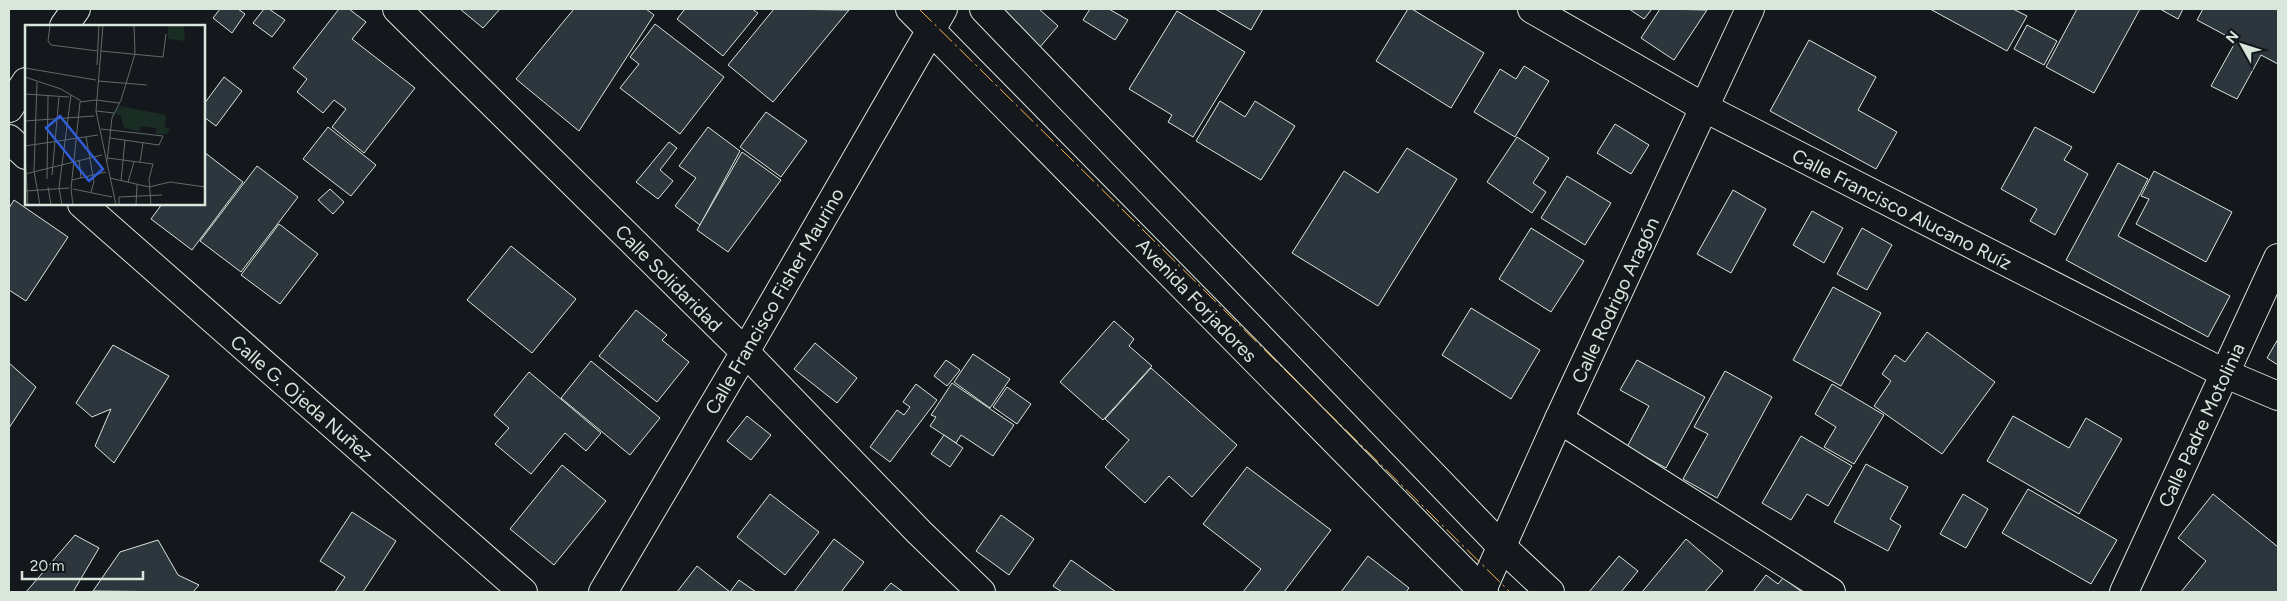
<svg xmlns="http://www.w3.org/2000/svg" width="2287" height="601" viewBox="0 0 2287 601" font-family="Figtree,sans-serif">
<rect width="100%" height="100%" fill="#14181c"/>
<g fill="#2c363c" stroke="#d8e6dc">
<path d="M 220,9 L 238,9 L 245,14 L 232,33 L 213,18 Z"/>
<path d="M 264,9 L 269,9 L 285,20 L 272,37 L 253,23 Z"/>
<path d="M 339,9 L 349,9 L 366,22 L 352,39 L 415,88 L 364,153 L 332,127 L 346,109 L 334,100 L 323,113 L 297,92 L 307,79 L 293,68 Z"/>
<path d="M 460,9 L 500,9 L 483,28 Z"/>
<path d="M 574,9 L 646,9 L 654,15 L 579,131 L 516,79 Z"/>
<path d="M 685,9 L 752,9 L 758,13 L 723,56 L 677,19 Z"/>
<path d="M 774,9 L 849,10 L 773,102 L 728,65 Z"/>
<path d="M 995,9 L 1039,9 L 1058,26 L 1040,47 Z"/>
<path d="M 1090,9 L 1109,9 L 1128,20 L 1115,40 L 1083,20 Z"/>
<path d="M 1215,9 L 1263,9 L 1251,30 Z"/>
<path d="M 1408,9 L 1412,9 L 1484,53 L 1451,108 L 1376,61 Z"/>
<path d="M 1629,9 L 1652,9 L 1644,19 Z"/>
<path d="M 1660,9 L 1707,10 L 1674,60 L 1641,38 Z"/>
<path d="M 1930,9 L 2013,9 L 2027,16 L 2007,51 Z"/>
<path d="M 2077,9 L 2140,9 L 2094,93 L 2046,67 Z"/>
<path d="M 2160,9 L 2183,9 L 2178,19 Z"/>
<path d="M 2203,9 L 2278,9 L 2278,64 L 2261,55 L 2237,99 L 2211,86 L 2236,41 L 2197,20 Z"/>
<path d="M 1177,11 L 1245,52 L 1193,137 L 1168,122 L 1172,115 L 1129,89 Z"/>
<path d="M 655,24 L 724,77 L 680,134 L 620,88 L 639,64 L 630,57 Z"/>
<path d="M 2027,25 L 2057,41 L 2044,65 L 2014,49 Z"/>
<path d="M 1809,40 L 1876,77 L 1858,110 L 1897,132 L 1876,169 L 1770,111 Z"/>
<path d="M 1524,66 L 1549,81 L 1515,137 L 1474,112 L 1500,69 L 1516,79 Z"/>
<path d="M 224,77 L 242,91 L 216,126 L 204,117 L 204,104 Z"/>
<path d="M 1220,101 L 1245,117 L 1255,101 L 1295,126 L 1261,180 L 1196,141 Z"/>
<path d="M 766,112 L 807,141 L 781,177 L 740,147 Z"/>
<path d="M 1615,124 L 1649,145 L 1631,174 L 1597,153 Z"/>
<path d="M 328,127 L 376,165 L 351,196 L 303,159 Z"/>
<path d="M 708,127 L 740,151 L 700,225 L 675,206 L 696,178 L 679,166 Z"/>
<path d="M 2035,127 L 2072,147 L 2064,160 L 2088,174 L 2055,235 L 2030,221 L 2037,209 L 2001,189 Z"/>
<path d="M 1517,137 L 1549,158 L 1533,183 L 1546,192 L 1532,213 L 1487,182 Z"/>
<path d="M 669,142 L 677,148 L 660,170 L 673,181 L 658,199 L 636,182 Z"/>
<path d="M 1407,148 L 1457,179 L 1378,306 L 1292,253 L 1344,171 L 1378,193 Z"/>
<path d="M 204,152 L 243,182 L 192,250 L 151,219 L 162,204 L 204,204 Z"/>
<path d="M 742,152 L 781,180 L 728,252 L 697,230 Z"/>
<path d="M 2118,163 L 2148,179 L 2118,236 L 2230,296 L 2208,337 L 2066,260 Z"/>
<path d="M 257,166 L 298,197 L 241,272 L 200,241 Z"/>
<path d="M 2154,171 L 2232,212 L 2206,262 L 2136,224 L 2149,199 L 2141,196 Z"/>
<path d="M 1567,176 L 1611,203 L 1585,245 L 1541,218 Z"/>
<path d="M 330,189 L 344,202 L 333,214 L 318,200 Z"/>
<path d="M 1733,190 L 1766,209 L 1731,273 L 1697,254 Z"/>
<path d="M 14,200 L 68,237 L 26,301 L 9,290 L 9,208 Z"/>
<path d="M 1812,211 L 1843,228 L 1824,263 L 1793,245 Z"/>
<path d="M 279,224 L 318,254 L 280,304 L 241,275 Z"/>
<path d="M 1531,228 L 1584,261 L 1551,312 L 1499,279 Z"/>
<path d="M 1862,228 L 1892,245 L 1867,290 L 1837,274 Z"/>
<path d="M 511,246 L 576,299 L 532,353 L 467,300 Z"/>
<path d="M 1833,287 L 1881,313 L 1841,386 L 1793,360 Z"/>
<path d="M 1471,308 L 1540,350 L 1511,399 L 1442,355 Z"/>
<path d="M 636,310 L 667,335 L 662,340 L 689,362 L 657,402 L 599,356 Z"/>
<path d="M 1114,321 L 1134,339 L 1129,346 L 1152,366 L 1103,420 L 1060,382 Z"/>
<path d="M 1927,332 L 1995,382 L 1942,454 L 1874,406 L 1891,381 L 1882,374 L 1895,355 L 1905,362 Z"/>
<path d="M 2278,339 L 2278,365 L 2267,358 Z"/>
<path d="M 815,343 L 857,378 L 837,403 L 794,369 Z"/>
<path d="M 113,345 L 169,376 L 114,463 L 95,446 L 111,409 L 92,417 L 76,403 Z"/>
<path d="M 973,354 L 1010,379 L 990,408 L 954,382 Z"/>
<path d="M 946,360 L 960,370 L 947,386 L 934,376 Z"/>
<path d="M 1637,360 L 1705,397 L 1666,468 L 1627,447 L 1649,406 L 1620,390 Z"/>
<path d="M 591,361 L 660,418 L 630,455 L 561,398 Z"/>
<path d="M 9,363 L 36,387 L 9,428 Z"/>
<path d="M 1151,368 L 1237,445 L 1192,497 L 1169,476 L 1145,503 L 1105,467 L 1129,440 L 1105,419 Z"/>
<path d="M 1725,371 L 1772,397 L 1717,498 L 1683,479 L 1708,434 L 1694,427 Z"/>
<path d="M 529,372 L 601,433 L 586,451 L 565,433 L 531,474 L 495,444 L 509,428 L 494,415 Z"/>
<path d="M 952,383 L 1014,425 L 993,456 L 961,435 L 956,443 L 930,426 L 936,417 L 931,415 Z"/>
<path d="M 916,384 L 937,400 L 890,462 L 870,447 L 897,410 L 904,415 L 910,407 L 903,402 Z"/>
<path d="M 1832,384 L 1884,415 L 1854,464 L 1824,447 L 1836,427 L 1815,414 Z"/>
<path d="M 1007,387 L 1031,404 L 1017,424 L 993,407 Z"/>
<path d="M 747,416 L 771,435 L 751,460 L 727,441 Z"/>
<path d="M 2013,416 L 2069,448 L 2086,418 L 2122,439 L 2079,514 L 1987,461 Z"/>
<path d="M 944,435 L 963,448 L 950,467 L 931,454 Z"/>
<path d="M 1801,436 L 1852,466 L 1828,506 L 1807,494 L 1791,520 L 1762,503 Z"/>
<path d="M 1866,464 L 1908,487 L 1890,519 L 1901,526 L 1888,551 L 1834,522 Z"/>
<path d="M 562,465 L 606,501 L 554,565 L 510,529 Z"/>
<path d="M 1247,467 L 1331,530 L 1284,592 L 1243,592 L 1261,569 L 1203,524 Z"/>
<path d="M 2028,489 L 2117,540 L 2091,584 L 2002,533 Z"/>
<path d="M 770,494 L 819,532 L 785,575 L 737,537 Z"/>
<path d="M 1963,494 L 1988,509 L 1966,548 L 1940,534 Z"/>
<path d="M 2213,494 L 2278,547 L 2278,592 L 2181,592 L 2206,561 L 2178,538 Z"/>
<path d="M 352,512 L 396,541 L 363,592 L 335,592 L 345,577 L 320,561 Z"/>
<path d="M 1001,515 L 1034,539 L 1009,575 L 976,551 Z"/>
<path d="M 75,535 L 99,548 L 73,592 L 26,592 Z"/>
<path d="M 834,539 L 864,562 L 841,592 L 794,592 Z"/>
<path d="M 1686,539 L 1723,571 L 1705,592 L 1642,592 Z"/>
<path d="M 158,540 L 178,575 L 199,585 L 193,592 L 93,591 L 120,552 Z"/>
<path d="M 1368,556 L 1409,588 L 1406,592 L 1341,592 Z"/>
<path d="M 1619,556 L 1638,571 L 1621,592 L 1589,592 Z"/>
<path d="M 1071,560 L 1116,592 L 1062,592 L 1053,586 Z"/>
<path d="M 697,566 L 730,592 L 739,580 L 756,592 L 677,592 Z"/>
<path d="M 1766,575 L 1778,584 L 1783,578 L 1802,592 L 1753,592 Z"/>
<path d="M 891,583 L 903,592 L 883,592 Z"/>
</g>
<g fill="none" stroke-linecap="round" stroke-linejoin="round">
<g stroke="#d8e6dc" stroke-width="30">
<g id="minor">
<path d="M 397,9 L 745,352 L 919,532 L 981,592"/>
<path d="M 1532,9 L 1705,108 L 2226,374 L 2278,396"/>
<path d="M 64,26 L 76,9"/>
<path d="M 9,108 L 26,82"/>
<path d="M 9,139 L 26,155"/>
<path d="M 82,204 L 523,592"/>
<path d="M 1559,419 L 1831,592"/>
<path d="M 603,592 L 745,352 L 943,9"/>
<path d="M 1481,592 L 1559,419 L 1750,9"/>
<path d="M 2124,592 L 2278,258"/>
</g>
</g>
<g stroke="#d8e6dc" stroke-width="30">
<g id="major">
<path d="M 910,9 L 1484,592"/>
<path d="M 984,9 L 1502,547 L 1550,592"/>
</g>
</g>
<use href="#minor" stroke="#14181c" stroke-width="28"/>
<use href="#major" stroke="#14181c" stroke-width="28"/>
<path stroke="#ffb74d" stroke-width="1" stroke-dasharray="18 4 2.5 4" stroke-linecap="butt" d="M 919,9 L 1510,592"/>
</g>
<g text-anchor="middle" stroke-width="4" stroke-linejoin="round" paint-order="stroke">
<g font-size="19" fill="#d8e6dc" stroke="#14181c">
<text transform="translate(1902 209) rotate(27)" y="7">Calle Francisco Alucano Ruíz</text>
<text transform="translate(669 278) rotate(45)" y="7">Calle Solidaridad</text>
<text transform="translate(1197 300) rotate(46)" y="7">Avenida Forjadores</text>
<text transform="translate(1615 300) rotate(-65)" y="7">Calle Rodrigo Aragón</text>
<text transform="translate(774 301) rotate(-60)" y="7">Calle Francisco Fisher Maurino</text>
<text transform="translate(302 398) rotate(41)" y="7">Calle G. Ojeda Nuñez</text>
<text transform="translate(2201 425) rotate(-65)" y="7">Calle Padre Motolinia</text>
</g>
</g>
<g transform="translate(25 25)">
<rect width="180" height="180" fill="#14181c"/>
<path d="M 143,0 L 159,0 L 160,16 L 143,14 ZM 94,81 L 141,90 L 140,102 L 145,104 L 142,109 L 131,109 L 131,103 L 116,101 L 114,106 L 99,103 L 96,91 L 91,88 L 93,83 L 97,84 Z" fill="#1a2d24"/>
<path fill="none" stroke="#626a69" stroke-width="1" d="M 25,0 L 23,16 L 26,20 L 73,26M 78,0 L 71,86 L 91,180M 76,26 L 138,32 L 141,9M 72,40 L 74,0M 0,43 L 71,55M 0,52 L 36,64 L 56,76M 73,56 L 122,60M 12,57 L 9,146 L 15,180M 0,69 L 44,72M 71,75 L 94,78M 71,86 L 89,88M 0,96 L 69,91M 76,104 L 138,111 L 134,120 L 85,113M 61,112 L 69,157 L 66,167M 0,121 L 73,110M 0,129 L 3,180M 83,133 L 128,139 L 124,154 L 126,180M 54,135 L 56,153M 82,136 L 87,93 L 96,75 L 110,29 L 109,0M 115,137 L 118,118M 0,149 L 77,130M 27,150 L 34,72M 85,153 L 124,162 L 145,157 L 180,162M 22,154 L 23,71M 47,155 L 81,147M 96,156 L 100,115M 103,157 L 109,137M 23,162 L 26,180M 48,164 L 87,172M 1,166 L 44,163M 37,180 L 34,163 L 46,70M 48,180 L 46,164 L 55,77 L 71,75M 94,180 L 94,172 L 137,170M 111,180 L 112,160"/>
<path fill="#305dd8" fill-opacity="0.15" stroke="#305dd8" stroke-width="2.5" d="M 35,91 L 78,144 L 64,156 L 21,103 Z"/>
<rect width="180" height="180" fill="none" stroke="#d8e6dc" stroke-width="2.5"/>
</g>
<rect width="2287" height="601" fill="none" stroke="#d8e6dc" stroke-width="20"/>
<g transform="translate(2242 45) rotate(309)" stroke="#14181c" stroke-width="4" paint-order="stroke">
<path d="M0-4L9 19L0 12L-9 19Z" fill="#d8e6dc"/>
<text y="-8" font-size="14" font-weight="bold" text-anchor="middle" fill="#d8e6dc">N</text>
</g>
<path d="M22 571v8h121v-8" fill="none" stroke="#d8e6dc" stroke-width="2.5"/>
<text x="30" y="571" font-size="15" fill="#d8e6dc" stroke="#14181c" stroke-width="4" paint-order="stroke">20 m</text>
</svg>
